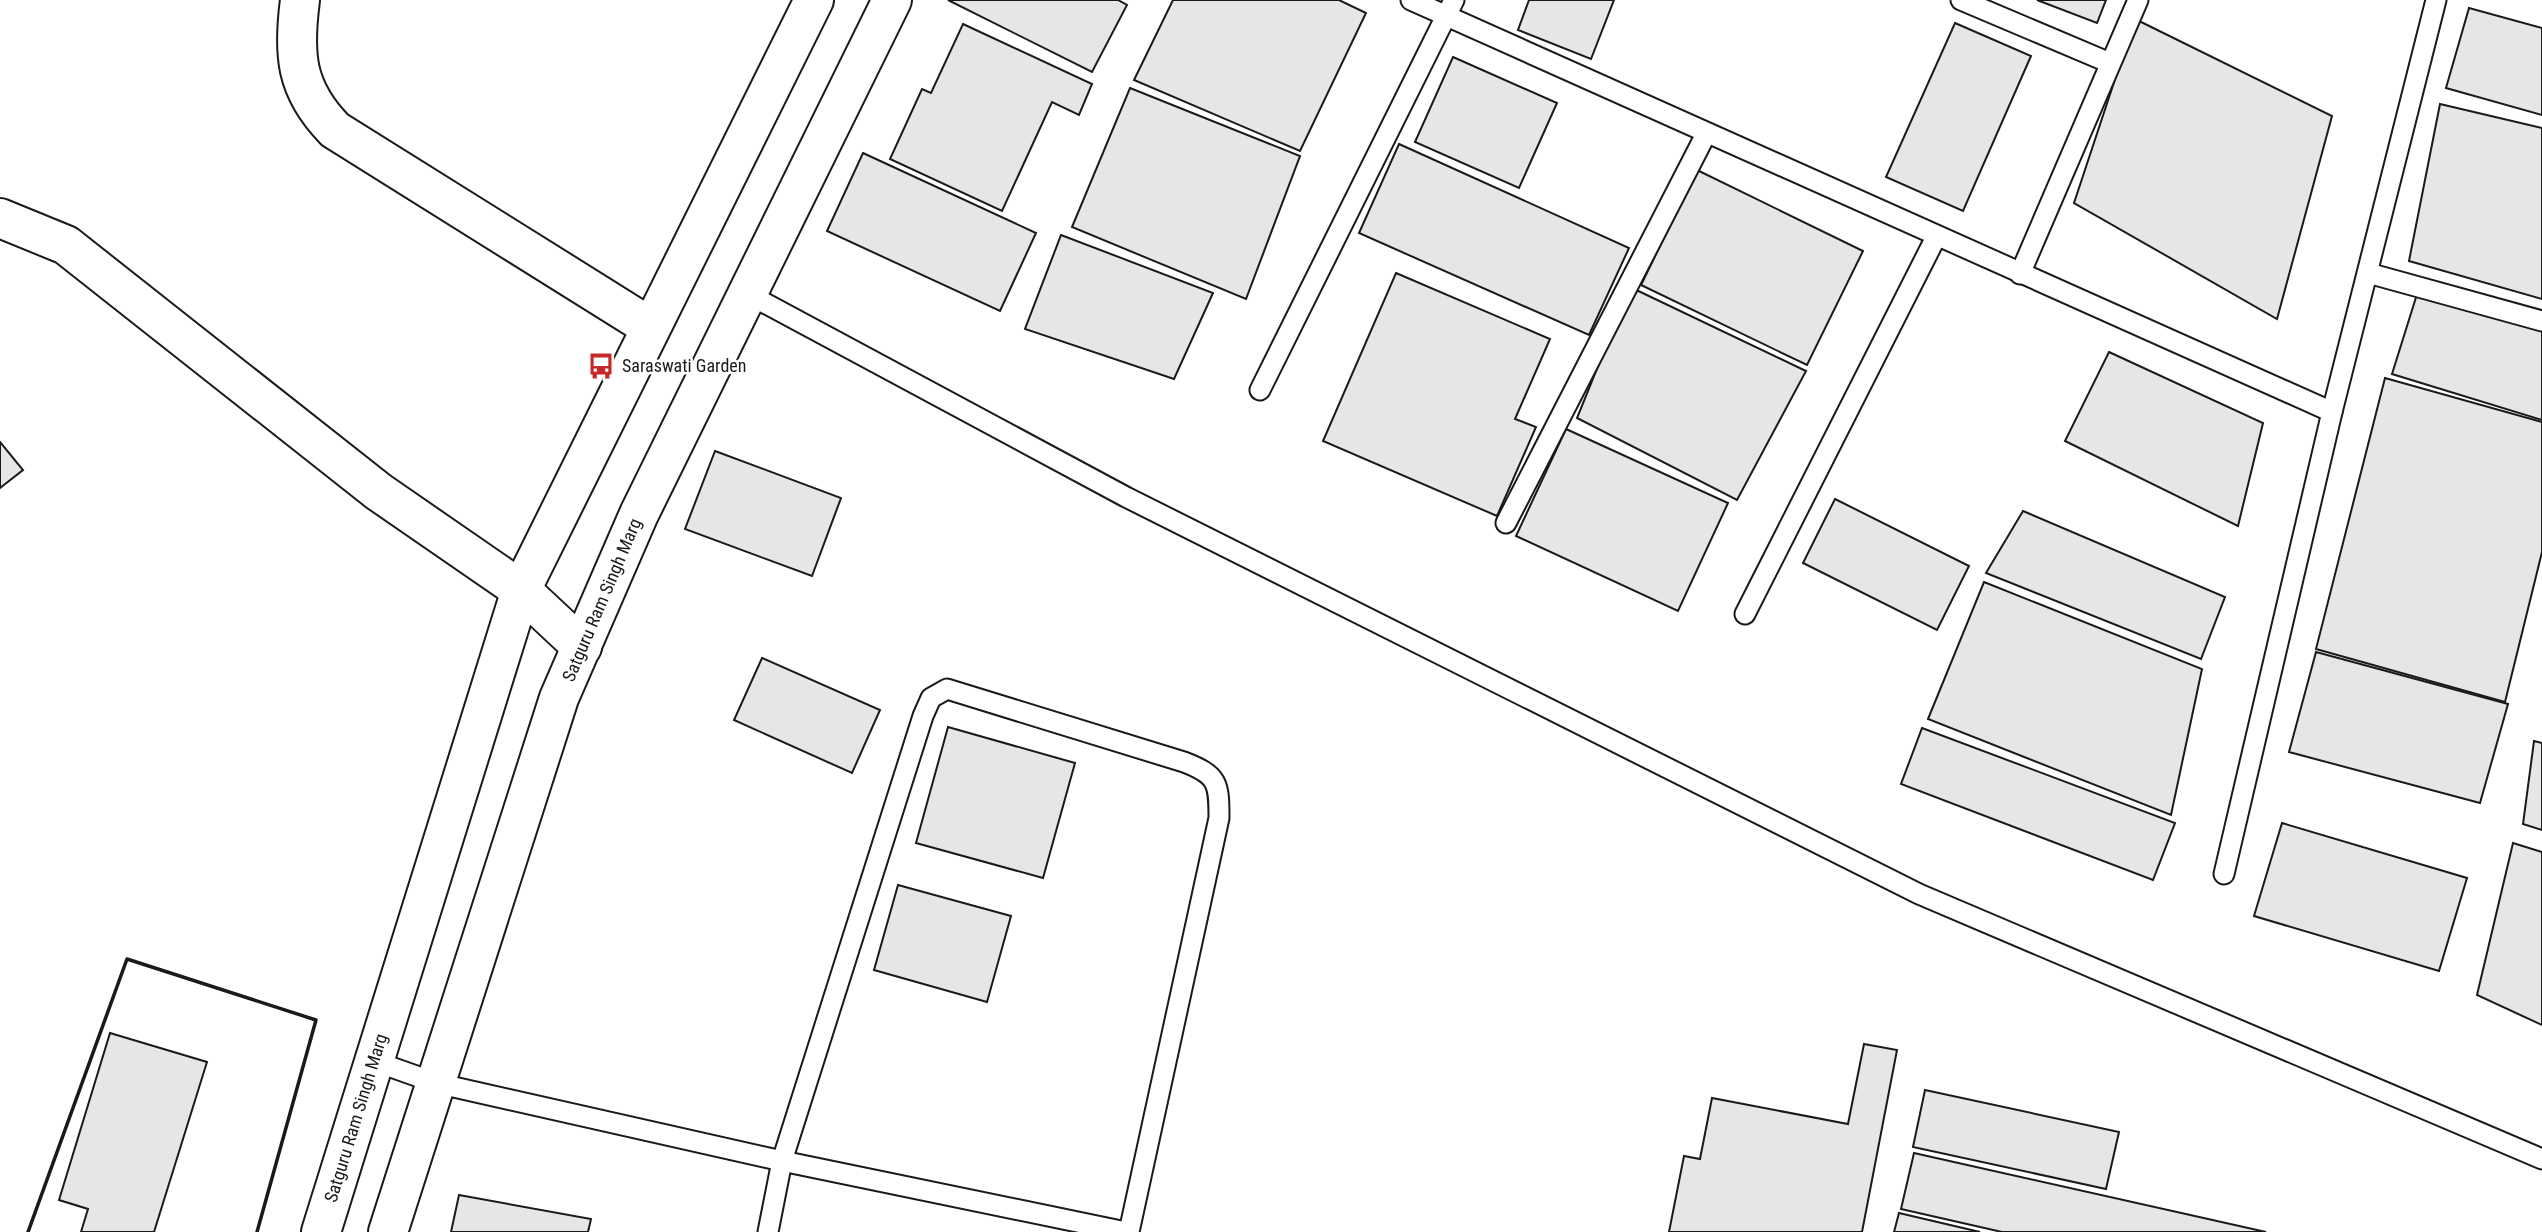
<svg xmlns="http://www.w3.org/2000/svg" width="2542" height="1232" viewBox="0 0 2542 1232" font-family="'Roboto Condensed',sans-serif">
<rect width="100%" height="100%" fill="#fff"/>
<g fill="#e6e6e6" stroke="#1a1a1a" stroke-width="2">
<path d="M 948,0 L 1118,0 L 1127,5 L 1092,72 Z"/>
<path d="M 1173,0 L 1339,0 L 1366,13 L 1300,151 L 1134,80 Z"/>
<path d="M 1529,0 L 1614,0 L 1591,59 L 1518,30 Z"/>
<path d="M 2037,0 L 2106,0 L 2097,23 Z"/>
<path d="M 2469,8 L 2542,28 L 2542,115 L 2446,88 Z"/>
<path d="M 2135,19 L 2332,116 L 2277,319 L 2074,203 Z"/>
<path d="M 1955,23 L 2031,56 L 1963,211 L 1886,177 Z"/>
<path d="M 963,24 L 1092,84 L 1079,115 L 1052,102 L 1002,211 L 890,159 L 922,89 L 931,93 Z"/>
<path d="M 1453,57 L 1557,103 L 1519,188 L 1415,142 Z"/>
<path d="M 1130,88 L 1300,156 L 1246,299 L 1072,227 Z"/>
<path d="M 2440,104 L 2542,128 L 2542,299 L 2409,261 Z"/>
<path d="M 1399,144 L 1629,248 L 1589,335 L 1359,233 Z"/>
<path d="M 863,153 L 1036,233 L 1000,311 L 827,231 Z"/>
<path d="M 1697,170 L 1863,251 L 1807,365 L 1641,285 Z"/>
<path d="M 1061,235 L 1213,293 L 1174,379 L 1025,329 Z"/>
<path d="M 1396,273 L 1550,339 L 1515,419 L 1536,427 L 1497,516 L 1323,441 Z"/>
<path d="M 1630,287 L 1806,371 L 1737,500 L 1577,418 Z"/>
<path d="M 2418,291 L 2542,330 L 2542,420 L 2392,374 Z"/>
<path d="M 2109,352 L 2263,423 L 2238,526 L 2065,441 Z"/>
<path d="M 2385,378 L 2542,422 L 2542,552 L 2505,702 L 2316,649 Z"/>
<path d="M 1566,429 L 1728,503 L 1678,611 L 1516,536 Z"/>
<path d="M 0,442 L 23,470 L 0,488 Z"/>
<path d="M 715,451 L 841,498 L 812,576 L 685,529 Z"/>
<path d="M 1835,499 L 1969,566 L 1937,630 L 1803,563 Z"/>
<path d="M 2023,511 L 2225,597 L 2201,659 L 1986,573 Z"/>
<path d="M 1984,582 L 2202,669 L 2171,815 L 1928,719 Z"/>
<path d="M 2316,652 L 2508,704 L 2480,803 L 2289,752 Z"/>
<path d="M 762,658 L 880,710 L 852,773 L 734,720 Z"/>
<path d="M 948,727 L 1075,763 L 1043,878 L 916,843 Z"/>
<path d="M 1922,728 L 2175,823 L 2153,880 L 1901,784 Z"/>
<path d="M 2534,741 L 2542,743 L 2542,830 L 2523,824 Z"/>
<path d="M 2282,823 L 2467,878 L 2439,971 L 2254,916 Z"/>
<path d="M 2513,843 L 2542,852 L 2542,1025 L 2477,995 Z"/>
<path d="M 898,885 L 1011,916 L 987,1002 L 874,970 Z"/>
<path d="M 110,1033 L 207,1062 L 154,1232 L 81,1232 L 88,1209 L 59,1200 Z"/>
<path d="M 1864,1044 L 1897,1050 L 1862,1232 L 1669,1232 L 1684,1156 L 1700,1159 L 1712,1098 L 1848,1124 Z"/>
<path d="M 1925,1090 L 2119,1132 L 2106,1189 L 1913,1147 Z"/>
<path d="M 1914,1153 L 2266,1232 L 2002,1232 L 1901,1209 Z"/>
<path d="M 459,1195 L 591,1219 L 588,1232 L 451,1232 Z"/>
<path d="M 1899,1213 L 1980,1232 L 1894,1232 Z"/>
</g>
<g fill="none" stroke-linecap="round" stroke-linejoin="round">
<g stroke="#1a1a1a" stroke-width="23">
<g id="service">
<path d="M 1411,0 L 2332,412"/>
<path d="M 1961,0 L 2110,63"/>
<path d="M 2368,273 L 2542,321"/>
<path d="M 2020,274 L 2138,0"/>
<path d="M 748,294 L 1126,497 L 1919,894 L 2542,1159"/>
<path d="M 1260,390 L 1454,0"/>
<path d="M 1506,523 L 1706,134"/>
<path d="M 1745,614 L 1936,237"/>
<path d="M 2224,874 L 2332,412 L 2436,0"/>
<path d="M 374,1061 L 436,1083 L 782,1161 L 1126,1232"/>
<path d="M 768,1232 L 782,1161 L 923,716 L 931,698 L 947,689 L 1184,762 C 1218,775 1219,783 1219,818 L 1129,1232"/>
</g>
</g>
<g stroke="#1a1a1a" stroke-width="42">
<g id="minor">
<path d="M 300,0 C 293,54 295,89 335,130 L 650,327"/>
<path d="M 0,218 L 66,245 L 379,492 L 521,590 L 582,647"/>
</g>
</g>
<g stroke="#1a1a1a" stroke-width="42">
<g id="secondary">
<path d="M 321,1232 L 521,590 L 814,0"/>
<path d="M 388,1232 L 559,698 L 639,514 L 892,0"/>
</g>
</g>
<use href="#service" stroke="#fff" stroke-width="19"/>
<use href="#minor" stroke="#fff" stroke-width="38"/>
<use href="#secondary" stroke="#fff" stroke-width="38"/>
<path stroke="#1a1a1a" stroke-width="3.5" d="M 28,1232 L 127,959 L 316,1020 L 257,1232"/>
</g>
<defs>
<g id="bus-bare" transform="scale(2.1)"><path d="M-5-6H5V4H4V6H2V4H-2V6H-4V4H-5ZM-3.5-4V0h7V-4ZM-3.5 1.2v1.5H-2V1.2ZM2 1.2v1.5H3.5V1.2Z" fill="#c62828" stroke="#fff" stroke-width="2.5" paint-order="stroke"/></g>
</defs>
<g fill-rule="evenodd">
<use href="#bus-bare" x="601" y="366"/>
</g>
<g text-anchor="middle" stroke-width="5" stroke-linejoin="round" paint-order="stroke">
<g font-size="18" fill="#1a1a1a" stroke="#fff" text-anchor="start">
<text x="622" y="372">Saraswati Garden</text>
</g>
<g font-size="18" fill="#1a1a1a" stroke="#fff">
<text transform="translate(602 600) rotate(-67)" y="6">Satguru Ram Singh Marg</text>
<text transform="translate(356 1118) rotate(-73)" y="6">Satguru Ram Singh Marg</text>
</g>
</g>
</svg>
